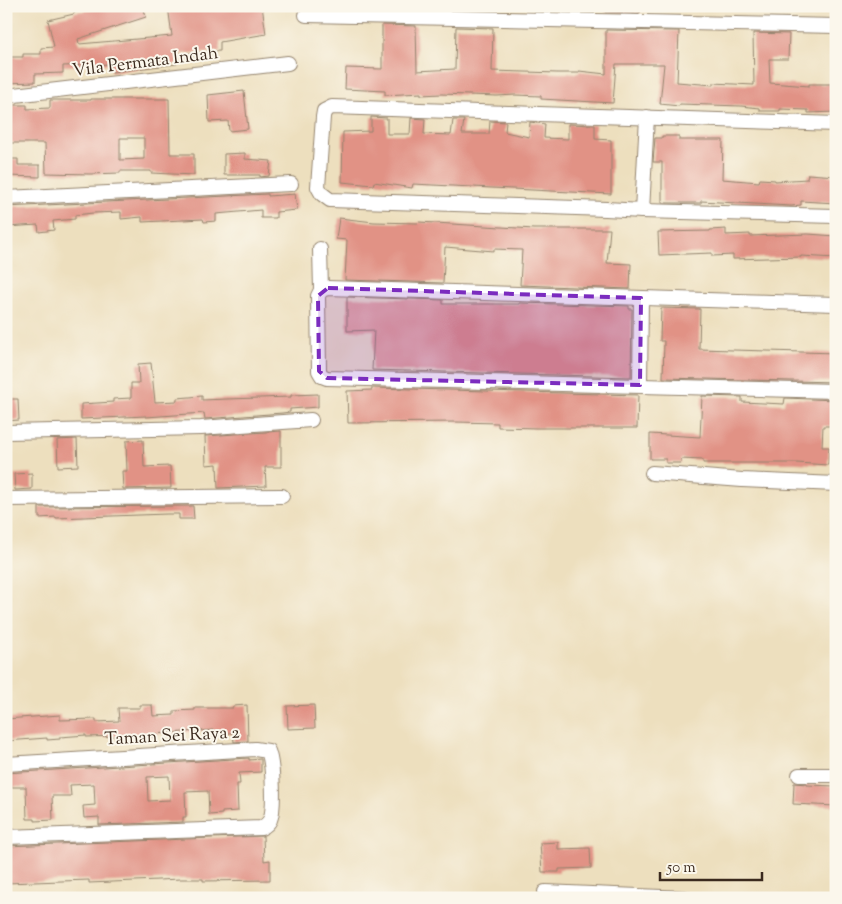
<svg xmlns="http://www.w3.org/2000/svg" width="842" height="904" viewBox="0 0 842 904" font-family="'Sorts Mill Goudy',serif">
<rect width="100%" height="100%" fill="#fbf7ec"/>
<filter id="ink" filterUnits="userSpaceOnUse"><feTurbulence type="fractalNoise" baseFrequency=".02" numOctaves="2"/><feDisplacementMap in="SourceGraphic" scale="10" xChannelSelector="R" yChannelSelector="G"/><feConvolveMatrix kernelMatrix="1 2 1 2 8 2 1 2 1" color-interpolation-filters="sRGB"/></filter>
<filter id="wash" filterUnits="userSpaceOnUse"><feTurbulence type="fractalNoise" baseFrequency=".0096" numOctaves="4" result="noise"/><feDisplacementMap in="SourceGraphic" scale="20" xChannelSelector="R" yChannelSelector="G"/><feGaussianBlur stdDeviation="1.12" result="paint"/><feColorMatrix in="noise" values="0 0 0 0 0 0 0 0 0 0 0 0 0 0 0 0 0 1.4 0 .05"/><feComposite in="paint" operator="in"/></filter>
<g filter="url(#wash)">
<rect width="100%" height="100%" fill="#eddfbe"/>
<g id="blocks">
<g fill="#e19285" fill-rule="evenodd">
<path d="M 124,6 L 143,6 L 146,17 L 78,39 L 79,44 L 172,36 L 168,6 L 262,6 L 266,34 L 220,42 L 220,51 L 177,54 L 177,64 L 112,72 L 110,64 L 63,66 L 63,73 L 35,74 L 35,82 L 6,83 L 6,57 L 23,57 L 23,54 L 41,54 L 41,48 L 54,47 L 48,20 L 74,14 L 74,12 Z"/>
<path d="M 605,6 L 640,6 L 640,13 L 605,12 Z"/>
<path d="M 382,25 L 416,26 L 417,71 L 455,69 L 456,27 L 493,28 L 492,71 L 558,73 L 579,73 L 579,71 L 606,74 L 606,30 L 679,31 L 677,82 L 713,85 L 713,83 L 754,85 L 753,33 L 789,34 L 788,59 L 769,59 L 770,83 L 809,86 L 809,84 L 836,84 L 836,112 L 808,113 L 808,110 L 780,109 L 780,111 L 760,111 L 760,108 L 741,106 L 680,104 L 679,106 L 660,104 L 664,64 L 616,64 L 613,103 L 541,99 L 541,96 L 515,95 L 497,96 L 441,94 L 421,95 L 421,93 L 385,95 L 385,91 L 345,89 L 346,68 L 382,69 Z"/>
<path d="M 244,91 L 248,129 L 229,131 L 228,121 L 209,122 L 208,95 Z"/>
<path d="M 91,99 L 169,99 L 170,154 L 194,154 L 194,175 L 151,173 L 151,171 L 120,171 L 120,173 L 90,174 L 46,173 L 45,143 L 10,143 L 10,105 L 27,105 L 27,109 L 50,108 L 50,100 L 91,100 ZM 120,138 L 144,138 L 144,159 L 120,160 Z"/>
<path d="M 371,117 L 387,118 L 387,134 L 410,134 L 411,118 L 425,119 L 424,134 L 451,135 L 453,120 L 464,120 L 462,134 L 489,134 L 490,121 L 506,122 L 505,132 L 529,137 L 530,122 L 545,124 L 544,138 L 568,139 L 568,124 L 595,125 L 595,139 L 611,140 L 611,194 L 413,184 L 412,188 L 374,182 L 373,185 L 342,182 L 343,132 L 371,131 Z"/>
<path d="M 662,136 L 679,136 L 679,140 L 723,140 L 722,179 L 759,182 L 760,179 L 775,180 L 775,181 L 807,179 L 808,174 L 836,176 L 836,203 L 801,201 L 801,205 L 791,206 L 701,201 L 701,203 L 662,203 L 662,162 L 653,162 L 655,138 L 662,138 Z"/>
<path d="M 245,153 L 245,159 L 271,161 L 269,176 L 260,177 L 260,175 L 224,175 L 224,154 Z"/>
<path d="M 6,159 L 18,159 L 18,165 L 40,165 L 40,177 L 6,176 Z"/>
<path d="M 268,194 L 268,196 L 295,194 L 297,210 L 276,212 L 276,218 L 261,218 L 261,210 L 216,214 L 216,221 L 204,222 L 203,219 L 142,222 L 142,217 L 121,219 L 121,212 L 93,213 L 75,215 L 75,219 L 53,221 L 54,230 L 39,232 L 38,225 L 6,227 L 6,207 Z"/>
<path d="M 339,218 L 374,222 L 418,223 L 419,222 L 534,229 L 610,229 L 607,263 L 631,264 L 630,289 L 520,285 L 522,250 L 494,249 L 494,251 L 445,247 L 443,283 L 345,280 L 347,240 L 336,239 Z"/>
<path d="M 726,229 L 726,235 L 750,234 L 750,236 L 808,234 L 836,236 L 836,258 L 801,256 L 801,257 L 733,259 L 733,255 L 712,256 L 712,253 L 659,255 L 658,232 L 710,231 L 710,230 Z"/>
<path d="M 347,297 L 443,300 L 443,304 L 519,304 L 519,303 L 629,306 L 629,309 L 632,309 L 631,377 L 372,370 L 374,330 L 347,331 Z"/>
<path d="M 661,308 L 700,309 L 699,349 L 836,353 L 836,382 L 663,378 L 664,341 L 660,341 Z"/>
<path d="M 151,363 L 155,402 L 177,401 L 177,398 L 202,396 L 202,400 L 227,399 L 291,397 L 291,395 L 318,394 L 318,407 L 290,409 L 290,412 L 282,413 L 205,419 L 204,413 L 146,417 L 146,416 L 81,419 L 81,404 L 113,402 L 113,399 L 131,398 L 131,383 L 139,383 L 138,364 Z"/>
<path d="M 372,388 L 638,395 L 637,428 L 537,428 L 498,427 L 498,423 L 456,422 L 348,423 L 347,391 L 372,390 Z"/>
<path d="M 702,396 L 742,397 L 742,402 L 784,404 L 785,398 L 836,400 L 836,426 L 823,426 L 822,447 L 829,447 L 828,465 L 797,463 L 703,463 L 703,460 L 681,459 L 681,463 L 666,463 L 666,459 L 650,459 L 650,434 L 700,437 Z"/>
<path d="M 6,399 L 18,399 L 19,420 L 6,421 Z"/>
<path d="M 281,431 L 281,467 L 265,467 L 266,486 L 218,488 L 217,464 L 206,465 L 205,436 Z"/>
<path d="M 77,439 L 78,466 L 58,467 L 57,440 Z"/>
<path d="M 143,440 L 144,467 L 170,466 L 171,488 L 123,489 L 122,471 L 127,471 L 126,441 Z"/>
<path d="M 32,473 L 32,489 L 15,490 L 14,474 Z"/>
<path d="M 193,506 L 194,519 L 179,519 L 179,514 L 167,514 L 56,518 L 56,517 L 39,518 L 39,507 Z"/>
<path d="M 140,705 L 152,705 L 153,716 L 174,715 L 174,711 L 195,710 L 195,708 L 233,708 L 233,706 L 247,705 L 248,741 L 234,742 L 233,733 L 214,733 L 214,730 L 153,734 L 153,737 L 135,738 L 135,739 L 119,740 L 119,736 L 86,737 L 86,735 L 60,737 L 60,739 L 47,740 L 47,738 L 6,741 L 6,719 L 60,715 L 60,720 L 96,719 L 96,722 L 119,721 L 118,708 L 140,708 Z"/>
<path d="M 314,705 L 315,728 L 288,729 L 287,706 Z"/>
<path d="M 249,758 L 249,760 L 261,759 L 261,772 L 239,773 L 240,784 L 237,784 L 238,811 L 222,812 L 222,814 L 209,815 L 208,791 L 185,792 L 186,817 L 183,817 L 183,822 L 99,825 L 99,817 L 84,818 L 83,806 L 95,805 L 94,784 L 70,785 L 71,796 L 52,796 L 53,820 L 35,821 L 35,819 L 27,819 L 26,787 L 6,787 L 6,773 ZM 169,776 L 170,800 L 148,801 L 147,777 Z"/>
<path d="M 794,783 L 807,784 L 807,785 L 836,786 L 836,806 L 793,804 Z"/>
<path d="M 263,836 L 264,861 L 270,860 L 270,880 L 203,881 L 203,879 L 181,879 L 89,883 L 89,880 L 6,883 L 6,846 Z"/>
<path d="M 558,842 L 558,849 L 590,848 L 591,868 L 559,869 L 559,872 L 542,872 L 540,843 Z"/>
</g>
</g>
</g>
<g filter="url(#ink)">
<use href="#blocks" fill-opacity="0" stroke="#94846e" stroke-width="1"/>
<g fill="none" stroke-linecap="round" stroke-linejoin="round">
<g stroke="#94846e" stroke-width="16">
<g id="minor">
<path d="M 306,15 L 836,26"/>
<path d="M 6,96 L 288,63"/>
<path d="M 836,124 L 332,107 L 324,111 L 323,117 L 318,187 L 322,194 L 330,200 L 606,209 L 642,211 L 836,216"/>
<path d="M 6,198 L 291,184"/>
<path d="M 642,211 L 647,117"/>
<path d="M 320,249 L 321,290"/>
<path d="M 836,304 L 328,288 L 321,290 L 318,296 L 319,371 L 322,376 L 327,378 L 836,391"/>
<path d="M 640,385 L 641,298"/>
<path d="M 6,432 L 201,428 L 311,420"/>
<path d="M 652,473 L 742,480 L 836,484"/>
<path d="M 6,499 L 282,496"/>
<path d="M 6,764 L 255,749 L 268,751 C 273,763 275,809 270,820 C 268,824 265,826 261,828 L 6,837"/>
<path d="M 799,775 L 836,775"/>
<path d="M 545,892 L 685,898"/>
</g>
</g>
<use href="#minor" stroke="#fff" stroke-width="14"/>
</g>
</g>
<path fill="#7b2cbf" fill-opacity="0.2" stroke="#7b2cbf" stroke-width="4" stroke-dasharray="10 6" stroke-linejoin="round" d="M 328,288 L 641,298 L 640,385 L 327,378 L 319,371 L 318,296 Z"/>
<g text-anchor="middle" stroke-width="4" stroke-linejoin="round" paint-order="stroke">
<g font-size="18" fill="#3b2a1e" stroke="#fbf7ec">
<text transform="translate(145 61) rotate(-7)" y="6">Vila Permata Indah</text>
<text transform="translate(172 735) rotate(-3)" y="6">Taman Sei Raya 2</text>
</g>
</g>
<rect width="842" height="904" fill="none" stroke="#fbf7ec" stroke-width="25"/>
<path d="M660 872v8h102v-8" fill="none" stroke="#3b2a1e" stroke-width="2.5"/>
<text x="667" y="872" font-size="15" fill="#3b2a1e" stroke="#fbf7ec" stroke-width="4" paint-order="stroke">50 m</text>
</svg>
